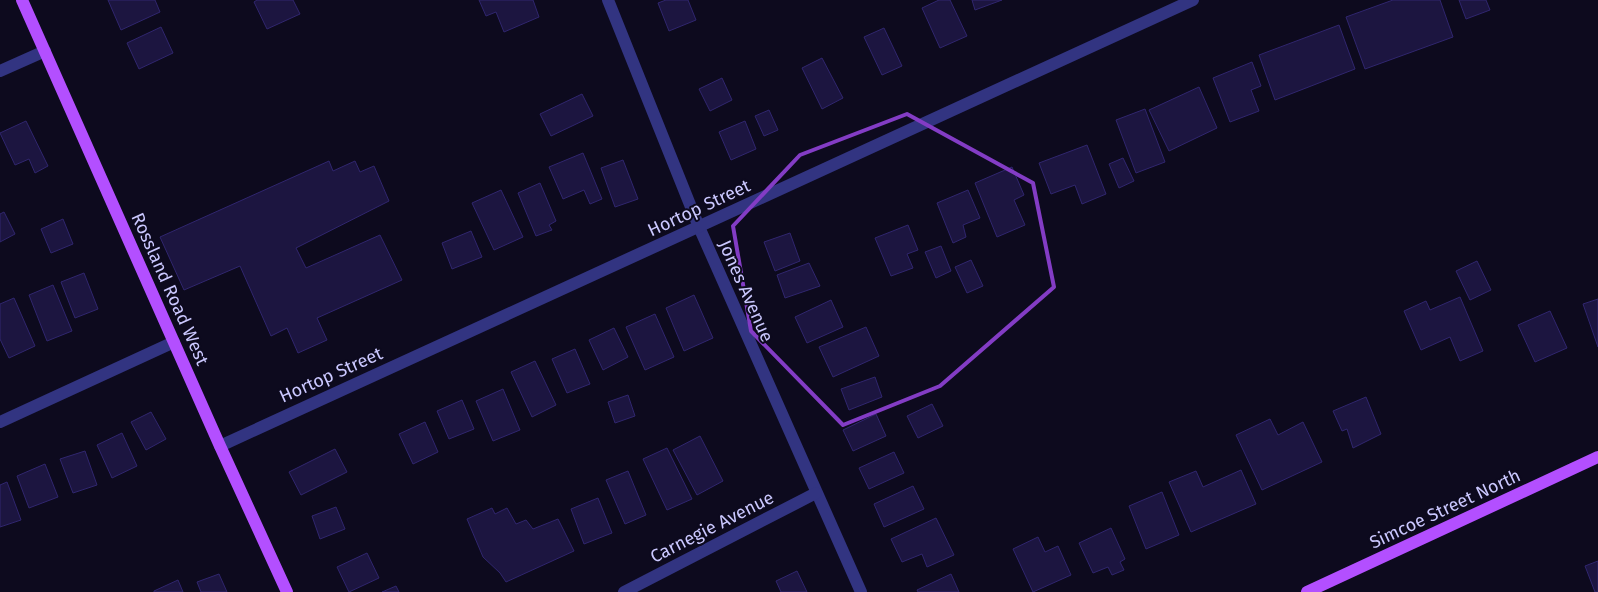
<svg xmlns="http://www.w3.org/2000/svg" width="1598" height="592" viewBox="0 0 1598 592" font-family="'Fira Sans',sans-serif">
<rect width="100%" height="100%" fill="#0d0a1e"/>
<g fill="#1c1540" stroke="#30266e">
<path d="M 108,0 L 155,0 L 160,12 L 121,30 Z"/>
<path d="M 257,0 L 293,0 L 300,14 L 267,29 L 254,2 Z"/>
<path d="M 479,0 L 533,0 L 539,17 L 504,32 L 496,12 L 486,16 Z"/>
<path d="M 666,0 L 688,0 L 696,20 L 669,31 L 658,3 Z"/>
<path d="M 939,0 L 950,0 L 967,36 L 940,48 L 922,8 Z"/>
<path d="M 972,0 L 1002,0 L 975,10 Z"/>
<path d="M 1393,0 L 1440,0 L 1453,37 L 1365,69 L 1346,17 Z"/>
<path d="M 1459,0 L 1486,0 L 1490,10 L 1466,19 Z"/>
<path d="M 1339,25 L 1355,69 L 1275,100 L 1259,55 Z"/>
<path d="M 161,27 L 173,53 L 139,69 L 127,43 Z"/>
<path d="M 884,28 L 902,66 L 882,75 L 864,37 Z"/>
<path d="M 822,58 L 843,98 L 822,109 L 802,68 Z"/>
<path d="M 1252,62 L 1261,86 L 1251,90 L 1259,111 L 1230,122 L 1213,78 Z"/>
<path d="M 722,78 L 732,100 L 710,111 L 699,89 Z"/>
<path d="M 1199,87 L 1217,128 L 1169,151 L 1149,110 Z"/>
<path d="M 582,94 L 593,116 L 551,136 L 540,114 Z"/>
<path d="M 1145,109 L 1165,162 L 1136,173 L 1116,120 Z"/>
<path d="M 769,110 L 778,130 L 764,136 L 755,116 Z"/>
<path d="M 26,121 L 48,166 L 35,173 L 29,159 L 15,165 L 0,133 Z"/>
<path d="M 745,121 L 756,149 L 731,160 L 719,132 Z"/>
<path d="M 1087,145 L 1106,194 L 1082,204 L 1075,185 L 1051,194 L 1039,163 Z"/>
<path d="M 583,153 L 602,199 L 590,204 L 584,190 L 563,199 L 549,167 Z"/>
<path d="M 1123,158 L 1134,181 L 1119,188 L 1109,164 Z"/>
<path d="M 623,160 L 638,199 L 615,207 L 601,168 Z"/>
<path d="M 329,161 L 333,171 L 355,161 L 360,172 L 374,166 L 389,201 L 296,248 L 306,268 L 380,235 L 402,280 L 317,318 L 327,340 L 298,353 L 287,328 L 271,336 L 240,266 L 184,290 L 160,237 Z"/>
<path d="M 1012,167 L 1024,195 L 1014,200 L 1025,225 L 997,237 L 975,183 Z"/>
<path d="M 540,183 L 556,221 L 549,225 L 552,230 L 536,236 L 518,193 Z"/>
<path d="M 501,190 L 523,237 L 494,250 L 472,203 Z"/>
<path d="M 968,190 L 980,218 L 963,225 L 966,237 L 953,243 L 937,203 Z"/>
<path d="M 4,212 L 15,234 L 0,242 L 0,214 Z"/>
<path d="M 63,219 L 73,244 L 51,253 L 41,229 Z"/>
<path d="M 908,225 L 918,250 L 907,254 L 913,268 L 891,276 L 875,238 Z"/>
<path d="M 471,231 L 482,257 L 452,269 L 442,243 Z"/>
<path d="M 790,233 L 800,261 L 775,271 L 764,242 Z"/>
<path d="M 941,246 L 951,271 L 936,278 L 925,252 Z"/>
<path d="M 971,260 L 983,286 L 967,293 L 955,267 Z"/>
<path d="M 1477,261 L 1491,290 L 1470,300 L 1456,271 Z"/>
<path d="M 809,263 L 820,286 L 785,298 L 777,275 Z"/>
<path d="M 84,273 L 98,309 L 75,318 L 61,282 Z"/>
<path d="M 53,285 L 72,331 L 47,341 L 29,295 Z"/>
<path d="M 694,295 L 713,338 L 684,351 L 666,308 Z"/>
<path d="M 1460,297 L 1483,351 L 1460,361 L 1450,337 L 1421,350 L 1404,311 L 1426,301 L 1430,310 Z"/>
<path d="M 14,298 L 35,346 L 9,358 L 0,339 L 0,304 Z"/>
<path d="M 1598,299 L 1598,347 L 1583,304 Z"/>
<path d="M 831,300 L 843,327 L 807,343 L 795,317 Z"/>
<path d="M 1550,311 L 1567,348 L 1535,362 L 1518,325 Z"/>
<path d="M 655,314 L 674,357 L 645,370 L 626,327 Z"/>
<path d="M 866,327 L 879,356 L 833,377 L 819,347 Z"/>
<path d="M 614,328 L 628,357 L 603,370 L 589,340 Z"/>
<path d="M 575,349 L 590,384 L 567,393 L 552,359 Z"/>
<path d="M 535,361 L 556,405 L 532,417 L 511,372 Z"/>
<path d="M 875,377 L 882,397 L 849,410 L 841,389 Z"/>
<path d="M 503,389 L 520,430 L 493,441 L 476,401 Z"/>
<path d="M 628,395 L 635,416 L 615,423 L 608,402 Z"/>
<path d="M 1366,397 L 1381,434 L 1353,448 L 1347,429 L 1342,431 L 1333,411 Z"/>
<path d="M 462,400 L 474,429 L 449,439 L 437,411 Z"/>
<path d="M 932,404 L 943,426 L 918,438 L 907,416 Z"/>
<path d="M 151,412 L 166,439 L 146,450 L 131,422 Z"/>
<path d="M 876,414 L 886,436 L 853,451 L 843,430 Z"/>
<path d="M 1270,419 L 1278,435 L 1303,422 L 1322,462 L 1262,490 L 1236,435 Z"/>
<path d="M 425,422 L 438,452 L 413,464 L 399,434 Z"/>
<path d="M 122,433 L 137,466 L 112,478 L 97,445 Z"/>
<path d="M 700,436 L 723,481 L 697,495 L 673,450 Z"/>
<path d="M 667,448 L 692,499 L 667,510 L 643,459 Z"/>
<path d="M 335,449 L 347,472 L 301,495 L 289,472 Z"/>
<path d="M 85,451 L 97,485 L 73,493 L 60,459 Z"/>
<path d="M 894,452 L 904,473 L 869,489 L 859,468 Z"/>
<path d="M 45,464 L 58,497 L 29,508 L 17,476 Z"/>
<path d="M 1241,470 L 1256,504 L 1191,532 L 1169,482 L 1196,471 L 1203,487 Z"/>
<path d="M 628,471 L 646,515 L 625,524 L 606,480 Z"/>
<path d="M 7,482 L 21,520 L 0,527 L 0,485 Z"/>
<path d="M 913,486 L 924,509 L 884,527 L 874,504 Z"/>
<path d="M 1162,492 L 1179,535 L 1146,549 L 1129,506 Z"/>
<path d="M 598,498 L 612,533 L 584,544 L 571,509 Z"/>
<path d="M 336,507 L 345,529 L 320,539 L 312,516 Z"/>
<path d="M 492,508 L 495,514 L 507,508 L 516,524 L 526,520 L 533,529 L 558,519 L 574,551 L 506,582 L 500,573 L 483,557 L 467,519 Z"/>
<path d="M 936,518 L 954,555 L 927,567 L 922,554 L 902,562 L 891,539 Z"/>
<path d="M 1111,528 L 1125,559 L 1120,562 L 1124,570 L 1112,575 L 1108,567 L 1093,573 L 1079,543 Z"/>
<path d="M 1038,537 L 1045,552 L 1058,546 L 1071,575 L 1033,592 L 1013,549 Z"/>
<path d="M 367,553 L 379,578 L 349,592 L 337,567 Z"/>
<path d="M 1598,561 L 1598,592 L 1595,592 L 1585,566 Z"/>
<path d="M 797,571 L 807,592 L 781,592 L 776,581 Z"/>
<path d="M 219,574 L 227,592 L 201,592 L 197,582 Z"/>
<path d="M 951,574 L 959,592 L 918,592 L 917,590 Z"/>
<path d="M 178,580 L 183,592 L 154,592 L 154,591 Z"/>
<path d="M 396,586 L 399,592 L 382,592 Z"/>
</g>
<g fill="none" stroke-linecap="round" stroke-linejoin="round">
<g stroke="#323481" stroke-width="12">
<path d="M 608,0 L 699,227 L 861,592"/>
<path d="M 0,71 L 45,51"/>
<path d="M 0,422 L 174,342"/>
<path d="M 220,446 L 1193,0"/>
<path d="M 624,592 L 816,493"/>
</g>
<g stroke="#b34fff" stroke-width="12">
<path d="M 22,0 L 220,446 L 287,592"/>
<path d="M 1307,592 L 1598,457"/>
</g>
</g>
<path fill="none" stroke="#833cc5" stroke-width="4" stroke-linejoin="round" d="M 907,114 L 1033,183 L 1054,287 L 940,386 L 843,425 L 751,331 L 733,226 L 800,155 Z"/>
<g text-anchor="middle" stroke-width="4" stroke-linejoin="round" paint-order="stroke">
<g font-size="18" fill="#cbc8ff" stroke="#0d0a1e">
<text transform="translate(699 208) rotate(-25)" y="6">Hortop Street</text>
<text transform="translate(170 289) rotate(66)" y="6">Rossland Road West</text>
<text transform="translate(746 291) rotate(66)" y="6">Jones Avenue</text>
<text transform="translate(331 375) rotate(-24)" y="6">Hortop Street</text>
<text transform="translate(1445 509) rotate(-25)" y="6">Simcoe Street North</text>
<text transform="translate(712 527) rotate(-27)" y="6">Carnegie Avenue</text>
</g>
</g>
</svg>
